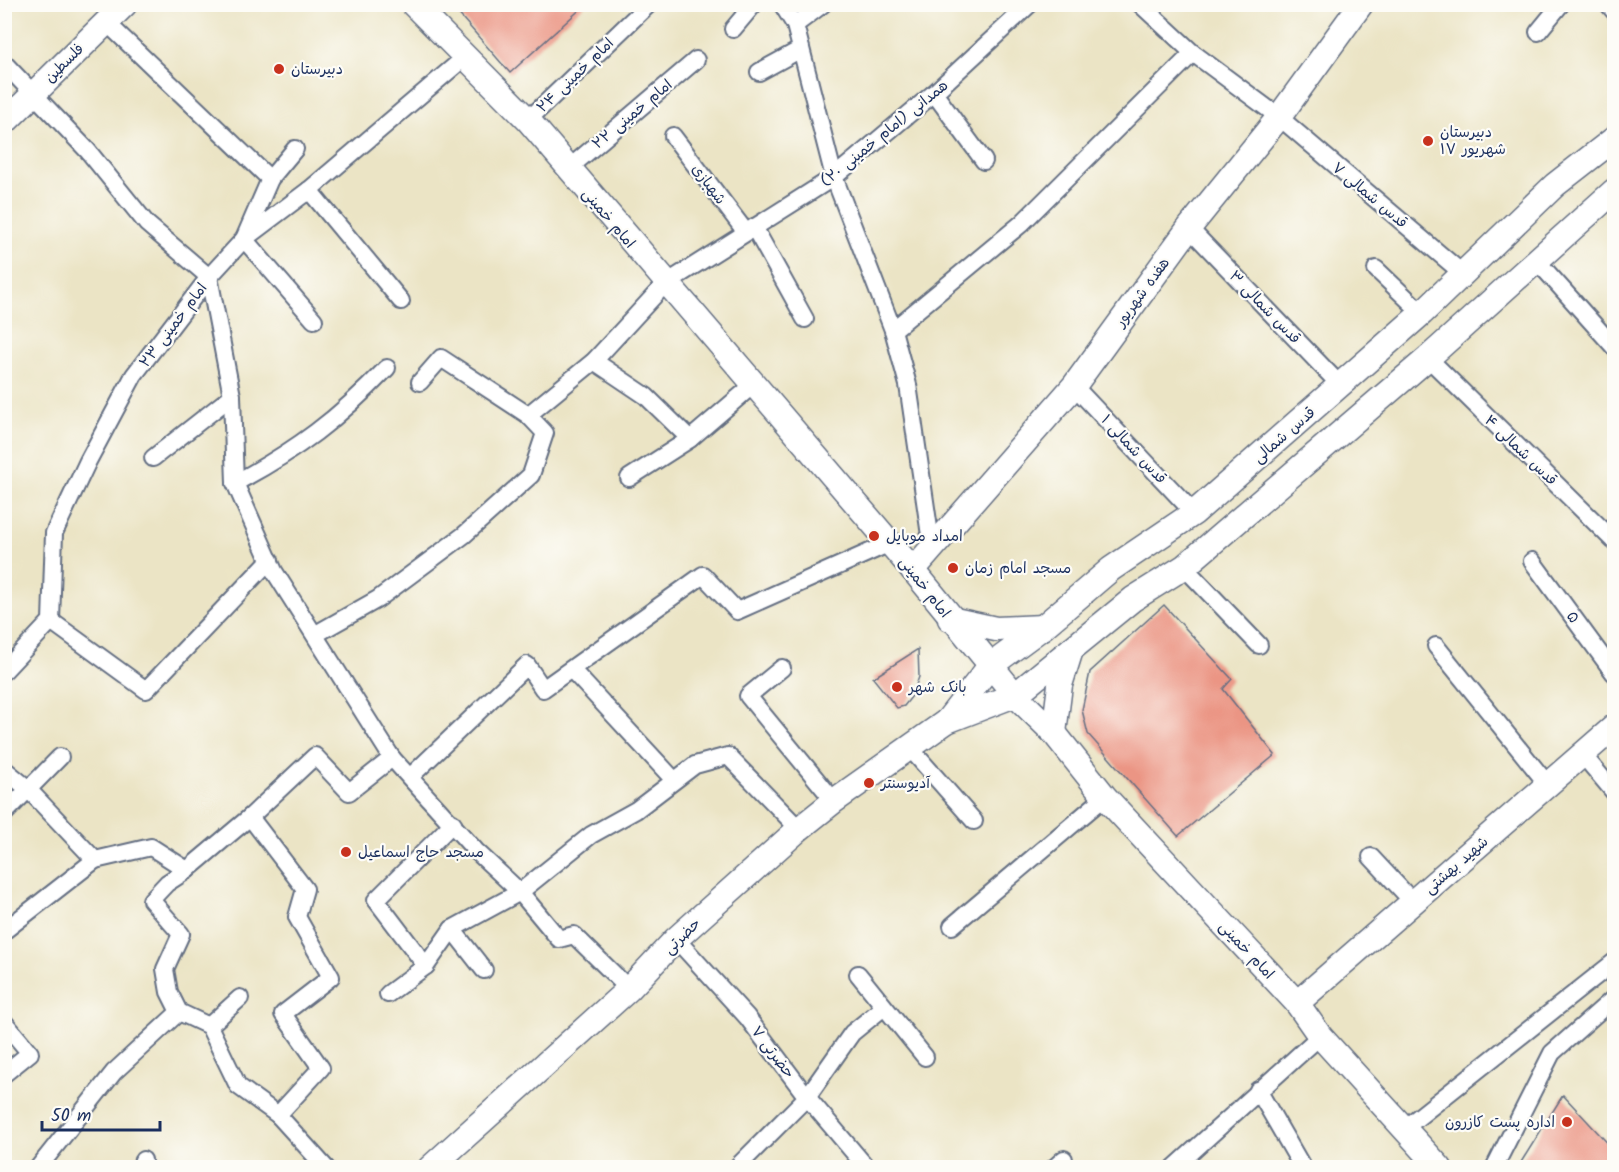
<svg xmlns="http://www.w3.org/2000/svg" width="1619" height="1172" viewBox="0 0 1619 1172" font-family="Kalam,'Playpen Sans Arabic',sans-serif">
<rect width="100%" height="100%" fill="#fdfcf7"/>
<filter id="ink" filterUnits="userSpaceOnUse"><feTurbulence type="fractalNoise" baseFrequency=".0167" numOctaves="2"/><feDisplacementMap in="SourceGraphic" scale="12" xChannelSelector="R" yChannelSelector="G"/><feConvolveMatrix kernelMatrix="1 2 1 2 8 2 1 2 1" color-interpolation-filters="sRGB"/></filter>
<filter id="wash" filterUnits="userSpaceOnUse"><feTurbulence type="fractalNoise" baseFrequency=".008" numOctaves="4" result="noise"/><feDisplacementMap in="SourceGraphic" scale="24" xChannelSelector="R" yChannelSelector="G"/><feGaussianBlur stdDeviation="1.35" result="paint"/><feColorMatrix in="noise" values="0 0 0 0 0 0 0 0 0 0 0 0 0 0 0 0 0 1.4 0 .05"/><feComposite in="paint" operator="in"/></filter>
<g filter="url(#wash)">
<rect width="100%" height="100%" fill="#ebe4c5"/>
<g id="blocks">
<g fill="#eb9584">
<path d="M 450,4 L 586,4 L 510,73 Z"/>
<path d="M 1164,605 L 1232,679 L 1223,689 L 1275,755 L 1178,836 L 1088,734 L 1082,710 L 1090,672 Z"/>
<path d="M 918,649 L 919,677 L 912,696 L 904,706 L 897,708 L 873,678 Z"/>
<path d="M 1563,1095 L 1614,1150 L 1614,1167 L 1518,1167 Z"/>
</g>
</g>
</g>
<g filter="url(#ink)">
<use href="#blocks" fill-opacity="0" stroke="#646e82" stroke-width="1.5"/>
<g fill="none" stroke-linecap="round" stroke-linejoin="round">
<g stroke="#646e82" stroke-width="20">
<g id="street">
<path d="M 782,4 L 795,25 L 834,177 L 893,330 L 908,385 L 932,549"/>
<path d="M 1140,4 L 1193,53 L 1279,117 L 1462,273"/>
<path d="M 1608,4 L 1614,11"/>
<path d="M 106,22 L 270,179"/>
<path d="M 795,25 L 823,4"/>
<path d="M 733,29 L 754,4"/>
<path d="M 1538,32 L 1561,4"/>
<path d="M 4,63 L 88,151 L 147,224 L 209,277 L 232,396 L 235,483 L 274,571 L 392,758 L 476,851 L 520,892 L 559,939 L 574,935 L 629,989"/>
<path d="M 759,72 L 801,49"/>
<path d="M 934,93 L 984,161"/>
<path d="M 528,120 L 649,4"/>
<path d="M 673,136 L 745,231"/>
<path d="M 295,149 L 270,179 L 244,239 L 314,320"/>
<path d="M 568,169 L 696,60"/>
<path d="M 309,190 L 401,301"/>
<path d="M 754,227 L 805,319"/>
<path d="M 1189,228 L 1341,386"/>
<path d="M 1538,262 L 1614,347"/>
<path d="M 1376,269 L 1422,313"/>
<path d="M 893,330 L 1021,224 L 1193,53"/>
<path d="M 1428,358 L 1614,541"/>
<path d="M 594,361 L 646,396 L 690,439"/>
<path d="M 420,382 L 441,358 L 528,415"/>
<path d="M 1074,386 L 1194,513"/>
<path d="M 153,458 L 232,396"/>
<path d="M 629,478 L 690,439 L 753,385"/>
<path d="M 235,483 C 297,450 338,419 387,368"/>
<path d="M 1532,561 L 1614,673"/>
<path d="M 1184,567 L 1259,645"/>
<path d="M 51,621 L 146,690 L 270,560"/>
<path d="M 316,634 L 378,599 L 464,535 L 531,475 L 545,433 L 528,415 L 594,361 L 665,284 L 834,177 L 934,93 L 1030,4"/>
<path d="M 1436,646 L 1548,785"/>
<path d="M 782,668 L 748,696 L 834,801"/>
<path d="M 572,670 L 674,780"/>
<path d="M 4,671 L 51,621 L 54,533 L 88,461 L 134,375 L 209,277 L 244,239 L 309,190 L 464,58"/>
<path d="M 909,747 L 974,821"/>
<path d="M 1583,755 L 1614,792"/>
<path d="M 4,769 L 27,788 L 95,860 L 151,847 L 187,870 L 167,883 L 151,900 L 181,934 L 165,969 L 169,992 L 179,1012 L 209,1026 L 238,1086 L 278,1115 L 326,1168"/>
<path d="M 410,777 L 527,665 L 543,689 L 703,575 L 737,611 L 890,543"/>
<path d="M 4,814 L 60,757"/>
<path d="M 250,817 L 305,889 L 297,917 L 331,977 L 283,1014 L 321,1068 L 278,1115"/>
<path d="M 1371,857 L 1413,902"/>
<path d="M 187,870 L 250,817 L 315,756 L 349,792 L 392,758"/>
<path d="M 952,926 L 1105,797"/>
<path d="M 452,929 L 484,970"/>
<path d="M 4,931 L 95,860"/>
<path d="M 676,939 L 747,1017 L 807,1097 L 867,1168"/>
<path d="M 426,966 L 376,900 L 453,823"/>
<path d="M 858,974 L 925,1057"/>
<path d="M 388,994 L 426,966 L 452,929 L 520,892 L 591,835 L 636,810 L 695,765 L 728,756 L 799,829"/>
<path d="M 4,1022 L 30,1053 L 4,1074"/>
<path d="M 209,1026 L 240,998"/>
<path d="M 1258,1090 L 1303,1168"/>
<path d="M 1406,1127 L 1614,962"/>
<path d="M 38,1168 L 114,1072 L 179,1012"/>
<path d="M 140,1168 L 143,1160"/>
<path d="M 736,1168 L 807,1097 L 852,1033 L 884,1007"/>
<path d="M 1054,1168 L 1064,1159"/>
<path d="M 1174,1168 L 1320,1036"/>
<path d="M 1494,1168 L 1552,1053 L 1614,998"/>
</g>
</g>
<g stroke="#646e82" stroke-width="27">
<g id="secondary">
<path d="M 413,4 L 528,120 L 913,570 L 1015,695 L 1054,733 L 1105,797 L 1297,1003 L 1320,1036 L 1440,1168"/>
<path d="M 4,123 L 125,4"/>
<path d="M 913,570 L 1074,386 L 1189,228 L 1279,117 L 1361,4"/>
<path d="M 950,619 L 996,629 L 1043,627"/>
<path d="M 947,721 L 990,666 L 1043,627 L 1111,569 L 1194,513 L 1422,313 L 1555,185 L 1614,139"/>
<path d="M 1054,733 L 1060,685 L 1071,650"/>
<path d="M 1297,1003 L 1614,727"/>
<path d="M 430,1168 L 629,989 L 676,939 L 799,829 L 834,801 L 947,721 L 1015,695 L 1133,599 L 1184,567 L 1428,358 L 1614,191"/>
</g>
</g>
<use href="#street" stroke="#fff" stroke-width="16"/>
<use href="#secondary" stroke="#fff" stroke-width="24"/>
</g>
</g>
<g fill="#c8321e" stroke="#fdfcf7" stroke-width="2">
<circle cx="279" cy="69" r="6"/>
<circle cx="1428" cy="141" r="6"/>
<circle cx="874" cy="536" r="6"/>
<circle cx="953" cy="568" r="6"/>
<circle cx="897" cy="687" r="6"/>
<circle cx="869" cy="783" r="6"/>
<circle cx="346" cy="852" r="6"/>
<circle cx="1567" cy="1122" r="6"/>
</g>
<g text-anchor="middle" stroke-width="4.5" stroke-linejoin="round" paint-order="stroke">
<g font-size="15" fill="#1b2f5e" stroke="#fdfcf7">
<text transform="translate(64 63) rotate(-45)" y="5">فلسطین</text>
<text transform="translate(575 75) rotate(-44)" y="5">امام خمینی ۲۴</text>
<text transform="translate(632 114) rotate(-40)" y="5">امام خمینی ۲۲</text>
<text transform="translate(884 133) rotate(-39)" y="5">همدانی (امام خمینی ۲۰)</text>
<text transform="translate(709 184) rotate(53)" y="5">شهبازی</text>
<text transform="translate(1370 195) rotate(40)" y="5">۷ قدس شمالی</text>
<text transform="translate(609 218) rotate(50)" y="5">امام خمینی</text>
<text transform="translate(1142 292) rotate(-54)" y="5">هفده شهریور</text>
<text transform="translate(1265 307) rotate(46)" y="5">۳ قدس شمالی</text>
<text transform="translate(173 325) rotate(-53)" y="5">امام خمینی ۲۳</text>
<text transform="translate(1284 435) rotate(-41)" y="5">قدس شمالی</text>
<text transform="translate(1134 449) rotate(47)" y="5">قدس شمالی ۱</text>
<text transform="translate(1521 450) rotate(44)" y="5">قدس شمالی ۴</text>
<text transform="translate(925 587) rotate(52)" y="5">امام خمینی</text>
<text transform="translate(1573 617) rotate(54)" y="5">۵</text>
<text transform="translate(1456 865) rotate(-41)" y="5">شهید بهشتی</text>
<text transform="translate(682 936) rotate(-44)" y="5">حضرتی</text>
<text transform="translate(1247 950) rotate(47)" y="5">امام خمینی</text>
<text transform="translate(773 1052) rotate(53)" y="5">حضرتی ۷</text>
</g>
<g font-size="15" fill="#1b2f5e" stroke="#fdfcf7" text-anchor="start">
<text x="291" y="74">دبیرستان</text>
<text x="1440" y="137">دبیرستان<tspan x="1440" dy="17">۱۷ شهریور</tspan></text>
<text x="886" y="541">امداد موبایل</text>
<text x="965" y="573">مسجد امام زمان</text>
<text x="909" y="692">بانک شهر</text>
<text x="881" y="788">آدیوسنتر</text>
<text x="358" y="857">مسجد حاج اسماعیل</text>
<text x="1555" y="1127" text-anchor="end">اداره پست کازرون</text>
</g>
</g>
<rect width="1619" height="1172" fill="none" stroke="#fdfcf7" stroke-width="24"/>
<path d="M42 1121v9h118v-9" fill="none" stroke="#1b2f5e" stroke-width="3"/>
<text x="51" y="1121" font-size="18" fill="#1b2f5e" stroke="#fdfcf7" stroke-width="4.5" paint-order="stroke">50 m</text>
</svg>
